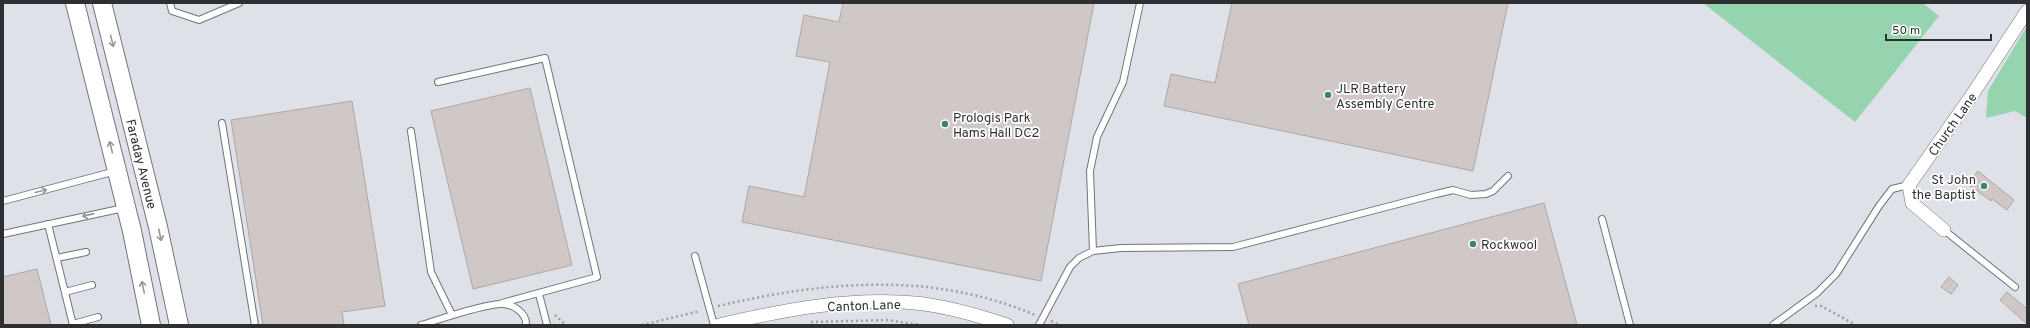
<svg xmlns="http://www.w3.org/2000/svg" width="2030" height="328" viewBox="0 0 2030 328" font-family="Overpass,sans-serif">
<rect width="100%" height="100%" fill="#dee2e8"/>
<g fill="#95d4af">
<path d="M 1703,3 L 1923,3 L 1939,16 L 1855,122 Z"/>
<path d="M 2027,26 L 2027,118 L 2015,111 L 1986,118 L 1988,91 Z"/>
</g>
<g fill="#d0c8c6" stroke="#aea6a4">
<path d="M 843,3 L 1094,3 L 1041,281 L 742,222 L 749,186 L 804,197 L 830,62 L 796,56 L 804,15 L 839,22 Z"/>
<path d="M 1232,3 L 1508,3 L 1473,171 L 1164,106 L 1171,74 L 1215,83 Z"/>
<path d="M 530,88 L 572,265 L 473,289 L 431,111 Z"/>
<path d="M 352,101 L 385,306 L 342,312 L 344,325 L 263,325 L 231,120 Z"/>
<path d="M 1978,171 L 2014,200 L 2007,210 L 1992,199 L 1991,201 L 1968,184 Z"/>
<path d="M 1544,203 L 1577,325 L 1249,325 L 1238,284 Z"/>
<path d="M 37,269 L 51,325 L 3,325 L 3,277 Z"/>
<path d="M 1949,277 L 1958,285 L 1951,294 L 1941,287 Z"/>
<path d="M 2007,292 L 2027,309 L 2027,324 L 2000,300 Z"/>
</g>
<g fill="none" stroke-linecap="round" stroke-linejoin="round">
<g stroke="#71757a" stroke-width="8">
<g id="lane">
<path d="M 170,3 L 172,11 L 199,20 L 239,3"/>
<path d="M 438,82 L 545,58 L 597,277 L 502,303"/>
<path d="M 222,123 L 255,325"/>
<path d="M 411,131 L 431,272 L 452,315"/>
<path d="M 3,201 L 116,171"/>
<path d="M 1602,219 L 1630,325"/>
<path d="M 48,224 L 73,325"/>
<path d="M 1944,230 L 2015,287"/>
<path d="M 3,234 L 124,208"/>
<path d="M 1093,251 L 1090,171 L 1097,137 L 1123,82 L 1140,3"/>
<path d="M 695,256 L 714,325"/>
<path d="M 57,258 L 86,252"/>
<path d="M 65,292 L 92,285"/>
<path d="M 539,294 L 547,325"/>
<path d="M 73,324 L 98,317"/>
<path d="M 421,325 C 445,318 476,306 500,304 C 512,303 527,313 526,325"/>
<path d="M 1039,325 L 1070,267 L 1079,258 L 1093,251 L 1121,248 L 1233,247 L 1436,194 L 1453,190 L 1471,195 L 1486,194 L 1493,191 L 1508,176"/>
<path d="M 1773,325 L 1817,293 L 1836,274 L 1879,206 L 1892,189 L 1909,185"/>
</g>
</g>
<g stroke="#71757a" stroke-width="14">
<g id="street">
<path d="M 1944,230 L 1912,203 L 1909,185 L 1972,95 L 2027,11"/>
<path d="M 719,325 C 783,310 850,297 915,303 C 947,306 977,315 1007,325"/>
</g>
</g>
<g stroke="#71757a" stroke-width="20">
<g id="secondary">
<path d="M 75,3 L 132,231 L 151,325"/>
<path d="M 102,3 L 158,227 L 179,325"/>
</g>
</g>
<g stroke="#9c9fa4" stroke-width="2.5" stroke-dasharray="2 3" stroke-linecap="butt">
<path d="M 718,306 C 826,281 931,271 1035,315"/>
<path d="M 1815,306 L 1821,306 L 1856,325"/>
<path d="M 555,315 L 566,325"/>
<path d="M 1051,321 L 1060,325"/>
<path d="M 811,322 L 887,320 L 920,325"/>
<path d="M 642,325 L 700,311"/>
</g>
<use href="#lane" stroke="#fff" stroke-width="6"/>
<use href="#street" stroke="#fff" stroke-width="13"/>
<use href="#secondary" stroke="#fff" stroke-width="18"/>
</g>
<defs><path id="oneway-shaft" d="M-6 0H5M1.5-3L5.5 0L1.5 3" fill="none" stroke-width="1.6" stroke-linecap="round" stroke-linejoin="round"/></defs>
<g stroke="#969798">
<use href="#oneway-shaft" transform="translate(112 41) rotate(76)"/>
<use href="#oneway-shaft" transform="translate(111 147) rotate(-104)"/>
<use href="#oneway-shaft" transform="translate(41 191) rotate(-14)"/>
<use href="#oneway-shaft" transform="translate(88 215) rotate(167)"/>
<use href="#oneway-shaft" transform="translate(160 235) rotate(78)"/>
<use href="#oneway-shaft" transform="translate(143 287) rotate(-102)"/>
</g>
<g fill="#3f8173" stroke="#fff" stroke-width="1.5">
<circle cx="1328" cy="95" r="4"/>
<circle cx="945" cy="124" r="4"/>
<circle cx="1984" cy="186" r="4"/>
<circle cx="1473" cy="244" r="4"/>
</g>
<g text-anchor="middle" stroke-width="3.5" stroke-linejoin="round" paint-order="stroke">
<g font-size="13" fill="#2d2f31" stroke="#fff" text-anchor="start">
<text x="1336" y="93">JLR Battery<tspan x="1336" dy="15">Assembly Centre</tspan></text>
<text x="953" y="122">Prologis Park<tspan x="953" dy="15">Hams Hall DC2</tspan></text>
<text x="1976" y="184" text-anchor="end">St John<tspan x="1976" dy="15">the Baptist</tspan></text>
<text x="1481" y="249">Rockwool</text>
</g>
<g font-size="13" fill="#2d2f31" stroke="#fff">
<text transform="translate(1952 124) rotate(-55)" y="5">Church Lane</text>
<text transform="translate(142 164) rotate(76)" y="5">Faraday Avenue</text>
<text transform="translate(864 305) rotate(-2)" y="5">Canton Lane</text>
</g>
</g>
<rect width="2030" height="328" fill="none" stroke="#2d2f31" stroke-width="8"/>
<path d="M1886 34v6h105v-6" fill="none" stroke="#2d2f31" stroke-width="2"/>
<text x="1892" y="34" font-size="12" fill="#2d2f31" stroke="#ffffff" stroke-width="3" paint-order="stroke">50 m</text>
</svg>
